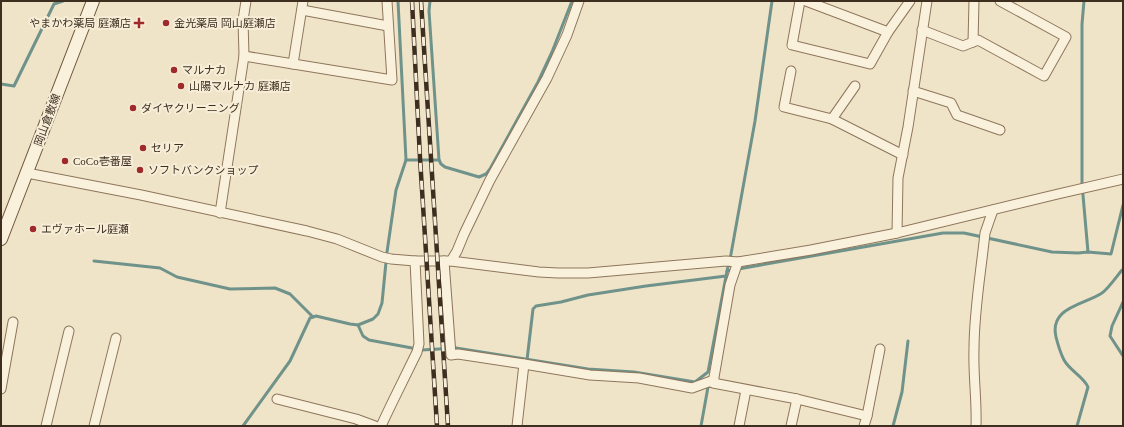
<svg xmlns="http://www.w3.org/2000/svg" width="1124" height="427" viewBox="0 0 1124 427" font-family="'Times New Roman','Noto Sans JP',serif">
<rect width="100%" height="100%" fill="#f0e4c8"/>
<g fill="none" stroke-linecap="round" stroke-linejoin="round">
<g stroke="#6f938a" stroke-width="3">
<path d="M 398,1 L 406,160"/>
<path d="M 430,1 L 429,11 L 439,160"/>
<path d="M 772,1 L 755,121 L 731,254 L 727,271 L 943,233 L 964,233 L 1052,252 L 1078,253 L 1088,252 L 1111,254 L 1123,205"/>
<path d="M 1084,1 L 1082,24 L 1082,184 L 1088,252"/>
<path d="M 1,84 L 14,86 L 54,4 L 63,1"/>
<path d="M 94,261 L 160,268 L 177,277 L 230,289 L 275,288 L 290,294 L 313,317"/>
<path d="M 1123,302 L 1112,326 L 1110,336 L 1123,356"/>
<path d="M 358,325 L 363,336 L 369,340 L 412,348 L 422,350 L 456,348 L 588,369 L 634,372 L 695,382 L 708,372 L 727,271"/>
<path d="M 527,360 L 533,309 L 536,306 L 561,302 L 588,295 L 646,286 L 726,276"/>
<path d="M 243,426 L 290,361 L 310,318 L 316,316 L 350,324 L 358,325 L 373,319 L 378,314 L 382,303 L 387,252 L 396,190 L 406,160 L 439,160 L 441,164 L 445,167 L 479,177 L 486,174 L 490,169 L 538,82 L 552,52 L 572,1"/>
<path d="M 701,426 L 708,387 L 707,385"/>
<path d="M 893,426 L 902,392 L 908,341"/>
<path d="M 1077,426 L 1088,387 C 1083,376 1070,371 1064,360 C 1060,352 1058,345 1056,337 C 1049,307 1084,305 1102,293 C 1108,289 1117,276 1122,270 L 1123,270"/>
</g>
<g stroke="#8d765c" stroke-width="11">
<g id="street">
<path d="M 800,1 L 792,45 L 870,64 L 888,32 L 910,1"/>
<path d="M 806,1 L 888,32"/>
<path d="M 302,10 L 388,26"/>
<path d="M 922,30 L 963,46 L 978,40 L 1044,76 L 1066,37 L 1000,1"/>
<path d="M 973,42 L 974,1"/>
<path d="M 244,56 L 392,80 L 387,1"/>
<path d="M 293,64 L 303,1"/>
<path d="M 791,71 L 784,107 L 832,119 L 903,155"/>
<path d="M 913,91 L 951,103 L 957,115 L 1000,130"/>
<path d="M 832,119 L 855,86"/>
<path d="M 27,173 L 141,195 L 307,231 L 337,239 L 382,257 L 391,259 L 415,261 L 451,261 L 539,272 L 558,273 L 588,273 L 726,261 L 738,262 L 811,250 L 897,233 L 1058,194 L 1123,179"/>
<path d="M 220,213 L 244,56 L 243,20 L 246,1"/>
<path d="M 897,233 L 898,178 L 908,127 L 927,1"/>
<path d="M 444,261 L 451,355 L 458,354 L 524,364 L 590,375 L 639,378 L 692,388 L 714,380"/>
<path d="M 451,261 L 457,251 L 464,234 L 490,180 L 547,78 L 567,35 L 579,1"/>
<path d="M 738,262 L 730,285 L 713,383 L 797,399 L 867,416 L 864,426"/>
<path d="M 1,389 L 13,322"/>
<path d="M 277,399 L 356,419 L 375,426"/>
<path d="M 867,416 L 880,349"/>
<path d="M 46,426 L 69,331"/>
<path d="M 94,426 L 116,338"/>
<path d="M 381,426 L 391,405 L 417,352 L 419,344 L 415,261"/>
<path d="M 517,426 L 524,364"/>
<path d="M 739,426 L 746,390"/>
<path d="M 791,426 L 797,399"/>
<path d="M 976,426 C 977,400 973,375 974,349 C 974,313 980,278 984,242 L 985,233 L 993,210"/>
</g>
</g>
<g stroke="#6f573f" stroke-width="14">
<path id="secondary" d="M 1,239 L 93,1"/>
</g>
<use href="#street" stroke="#faf1dc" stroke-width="9"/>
<use href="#secondary" stroke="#faf1dc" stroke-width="12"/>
<g stroke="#3d2e20" stroke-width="4.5">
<g id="rail">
<path d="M 412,1 L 420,158 L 437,426"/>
<path d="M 421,1 L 448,426"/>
</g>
</g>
<use href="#rail" stroke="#f7eed8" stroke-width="3" stroke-dasharray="9" stroke-linecap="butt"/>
</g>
<g fill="#9e2a2b" stroke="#f7eed8" stroke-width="1.5">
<path d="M137 17h4v4h4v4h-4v4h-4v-4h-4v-4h4z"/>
<circle cx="166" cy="23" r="4"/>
<circle cx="174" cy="70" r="4"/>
<circle cx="181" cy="86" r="4"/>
<circle cx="133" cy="108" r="4"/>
<circle cx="143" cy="148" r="4"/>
<circle cx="65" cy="161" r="4"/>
<circle cx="140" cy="170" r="4"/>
<circle cx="33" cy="229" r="4"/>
</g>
<g text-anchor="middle" stroke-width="4" stroke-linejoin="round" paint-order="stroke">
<g font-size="11" fill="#3d2e20" stroke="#f7eed8" text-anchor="start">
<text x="131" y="27" text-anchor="end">やまかわ薬局 庭瀬店</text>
<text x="174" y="27">金光薬局 岡山庭瀬店</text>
<text x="182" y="74">マルナカ</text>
<text x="189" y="90">山陽マルナカ 庭瀬店</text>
<text x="141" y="112">ダイヤクリーニング</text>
<text x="151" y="152">セリア</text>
<text x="73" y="165">CoCo壱番屋</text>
<text x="148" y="174">ソフトバンクショップ</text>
<text x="41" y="233">エヴァホール庭瀬</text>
</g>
<g font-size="11" fill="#3d2e20" stroke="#f7eed8">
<text transform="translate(47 120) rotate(-70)" y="4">岡山倉敷線</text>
</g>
</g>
<rect width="1124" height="427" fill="none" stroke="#3d2e20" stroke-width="4"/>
</svg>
